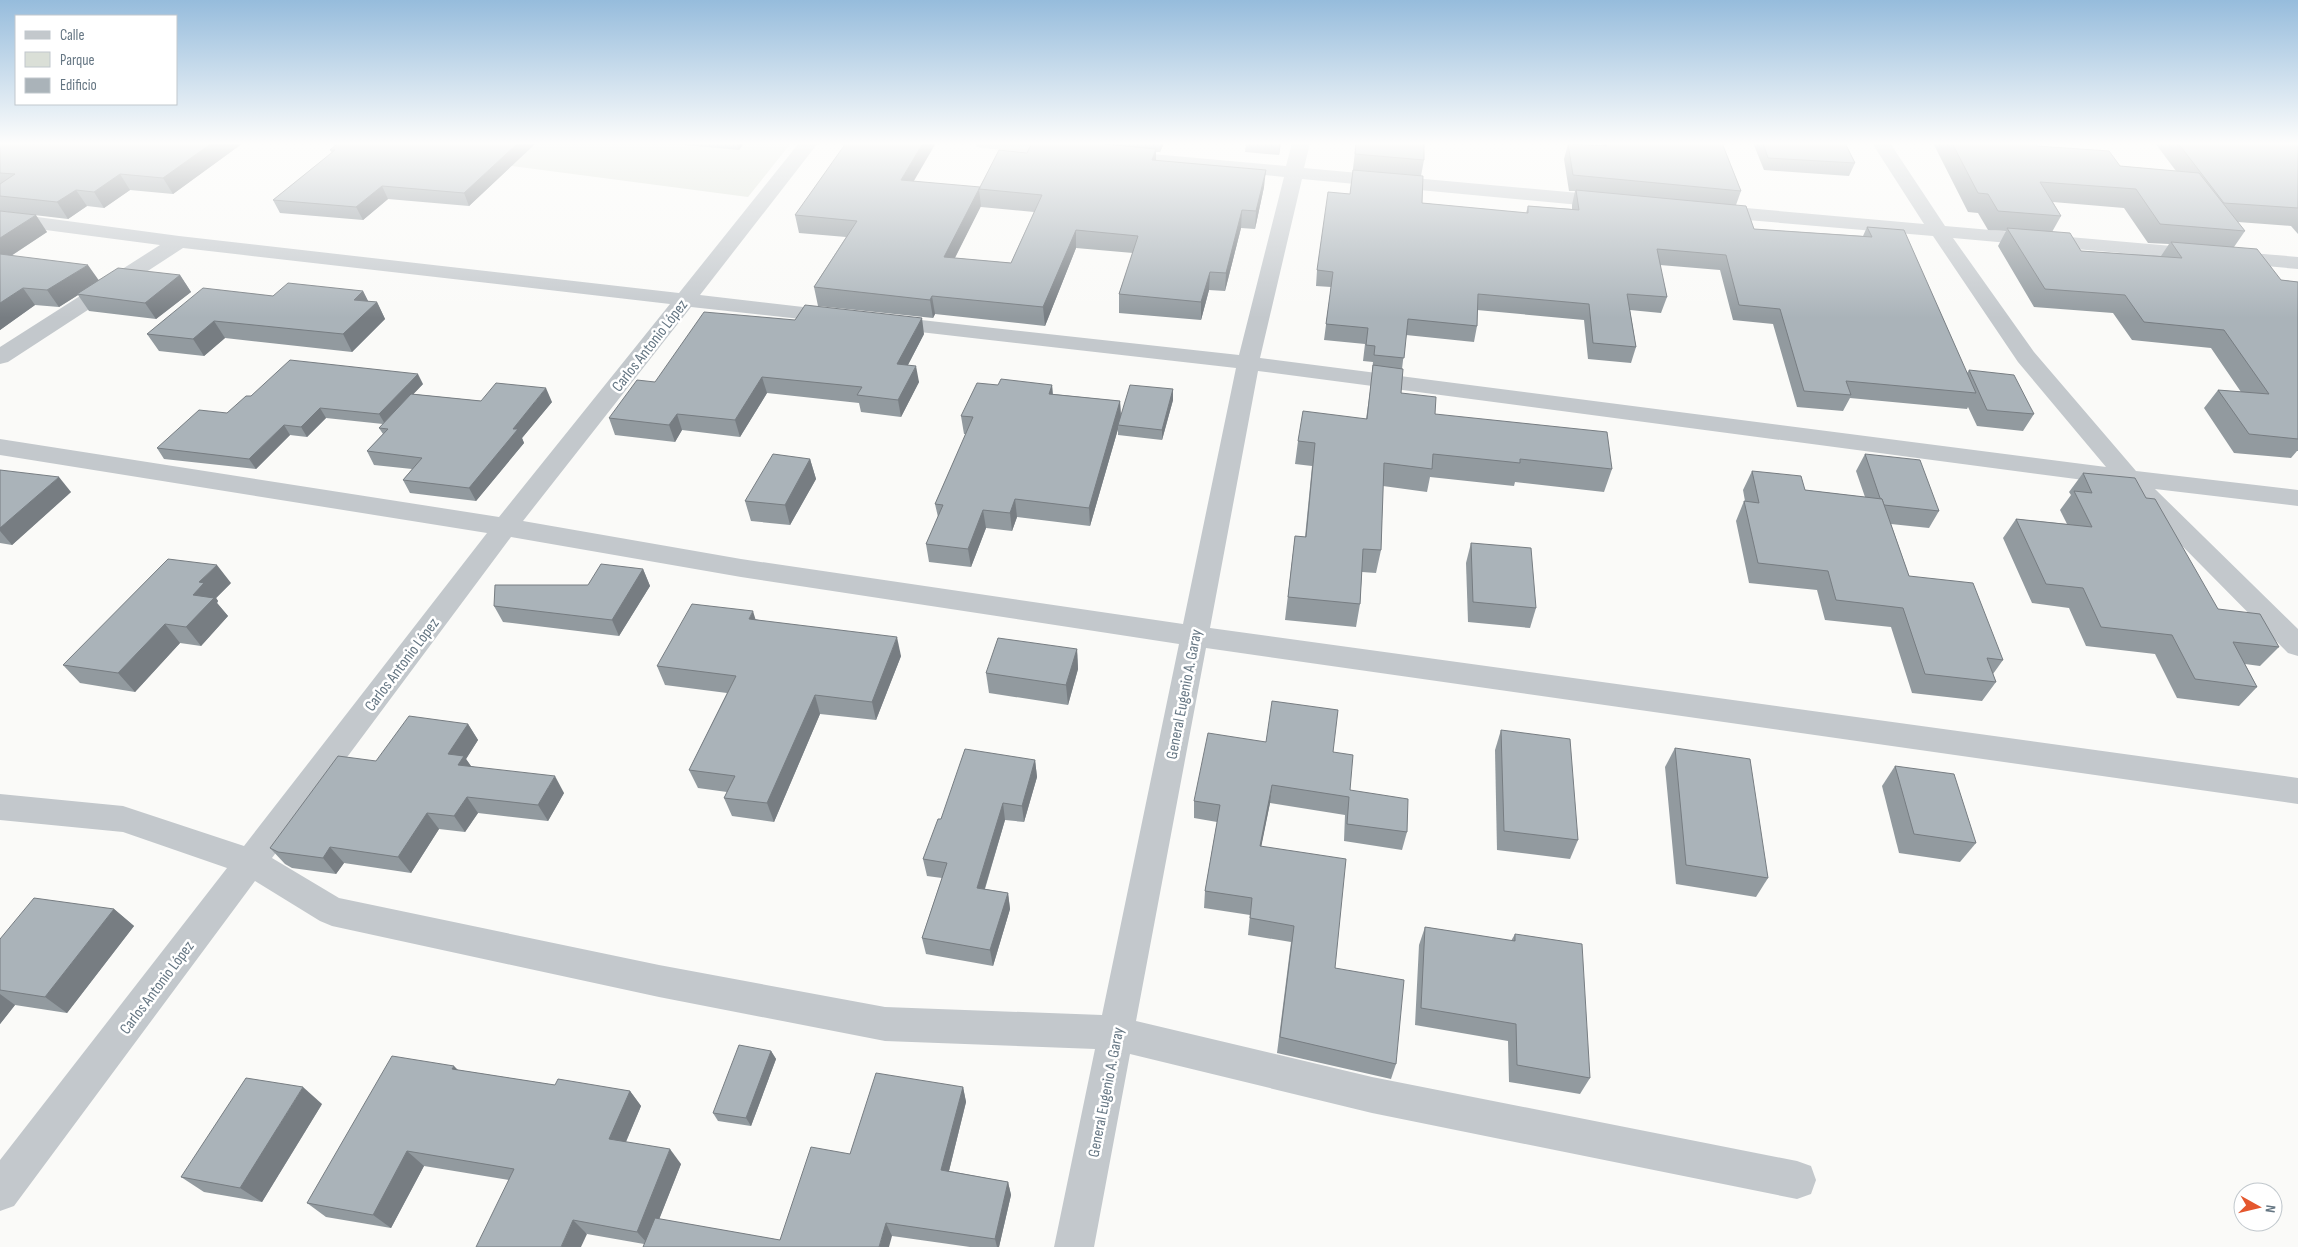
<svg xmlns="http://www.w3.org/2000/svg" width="2298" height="1247" viewBox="0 0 2298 1247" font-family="'Sofia Sans Condensed',sans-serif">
<rect width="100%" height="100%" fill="#fafaf8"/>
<path fill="#dadfd7" d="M 337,143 L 791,143 L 748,197 Z"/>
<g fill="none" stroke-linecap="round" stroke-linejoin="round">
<g fill="#c3c8cc" fill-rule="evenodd">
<path d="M 799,143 L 818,143 L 700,295 L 838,311 L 846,312 L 849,317 L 846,322 L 838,323 L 691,307 L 523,521 L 741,559 L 1183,624 L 1236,368 L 885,328 L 877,327 L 874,322 L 877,317 L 885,316 L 1239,355 L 1284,177 L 1113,160 L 1110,156 L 1113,152 L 1119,151 L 1286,166 L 1292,143 L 1310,143 L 1304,168 L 1612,196 L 1619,198 L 1621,202 L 1619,206 L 1612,208 L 1302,179 L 1260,358 L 2106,467 L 2018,362 L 1933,236 L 1712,217 L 1705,215 L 1702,211 L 1705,207 L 1712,205 L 1924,224 L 1872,143 L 1890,143 L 1945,226 L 2298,257 L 2298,269 L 1953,238 L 2034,352 L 2136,471 L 2298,490 L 2298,506 L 2155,489 L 2298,629 L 2298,656 L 2288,653 L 2122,485 L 1258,371 L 1210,628 L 2298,778 L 2298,804 L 1206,648 L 1136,1021 L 1372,1077 L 1797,1161 L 1811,1166 L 1816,1180 L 1811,1194 L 1797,1199 L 1372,1113 L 1130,1054 L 1094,1247 L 1054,1247 L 1095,1049 L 885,1041 L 659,997 L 332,926 L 320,921 L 255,881 L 14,1206 L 0,1211 L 0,1160 L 227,868 L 123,832 L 0,820 L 0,794 L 123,806 L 244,846 L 487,533 L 0,455 L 0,439 L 499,517 L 670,304 L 183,248 L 8,362 L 0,364 L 0,347 L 160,245 L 0,224 L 0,212 L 179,236 L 679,293 ZM 511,537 L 741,577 L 1179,644 L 1102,1015 L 885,1007 L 659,965 L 339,898 L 272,858 Z"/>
<path d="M 974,143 C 1007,143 1042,139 1073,147 L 1076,151 L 1073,155 L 1067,156 L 983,148 L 977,147 Z"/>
</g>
</g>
<g fill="#929a9f" fill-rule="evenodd">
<path d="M 0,143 L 243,143 L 173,194 L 130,190 L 104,208 L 87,206 L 68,219 L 0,211 Z"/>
<path d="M 536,143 L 469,206 L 388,199 L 363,220 L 280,213 L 273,200 L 332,153 L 330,150 Z"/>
<path d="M 663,143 L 744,143 L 739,150 Z"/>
<path d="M 1032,143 L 1164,143 L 1160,152 L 1156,152 L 1156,161 L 1264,187 L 1255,229 L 1241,228 L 1225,291 L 1209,290 L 1201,320 L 1119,313 L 1119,294 L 1133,253 L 1076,248 L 1045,326 L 935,314 L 933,318 L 818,306 L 814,287 L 846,237 L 799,233 L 795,215 L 913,181 L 980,188 L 1027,153 ZM 981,206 L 981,207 L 1034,212 L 1011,263 L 955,258 Z"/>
<path d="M 1246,143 L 1281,143 L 1279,155 L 1245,152 Z"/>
<path d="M 1356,143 L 1424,160 L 1421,176 L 1422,203 L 1526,213 L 1528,206 L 1572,209 L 1572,205 L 1575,191 L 1569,191 L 1564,159 L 1568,144 L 1602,146 L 1603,143 L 1722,143 L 1741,191 L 1736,205 L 1754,229 L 1863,236 L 1867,227 L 1967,373 L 1969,370 L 2034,414 L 2023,431 L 1977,426 L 1968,407 L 1967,409 L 1850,398 L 1843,411 L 1797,407 L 1773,324 L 1733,320 L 1720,270 L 1660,265 L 1667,297 L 1661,313 L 1630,310 L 1636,347 L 1631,363 L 1588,359 L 1584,320 L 1477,310 L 1477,326 L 1474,342 L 1406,335 L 1402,369 L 1401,393 L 1435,414 L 1612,469 L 1604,492 L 1515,482 L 1514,486 L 1430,477 L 1427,492 L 1383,486 L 1381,550 L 1376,573 L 1362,572 L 1360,604 L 1356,627 L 1285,620 L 1295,536 L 1305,537 L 1312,466 L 1295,464 L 1298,441 L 1366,419 L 1373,371 L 1372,371 L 1373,362 L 1363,361 L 1365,344 L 1324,340 L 1331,287 L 1316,286 L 1317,270 L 1350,194 Z"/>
<path d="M 1753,143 L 1845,143 L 1855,163 L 1849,176 L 1764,170 Z"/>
<path d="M 1933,143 L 2036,143 L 2037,146 L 2120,166 L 2176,171 L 2155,143 L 2298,143 L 2298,234 L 2291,226 L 2238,222 L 2245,231 L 2234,247 L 2281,280 L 2298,282 L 2298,451 L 2297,451 L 2291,458 L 2234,453 L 2204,408 L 2218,390 L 2241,392 L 2211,348 L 2132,340 L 2113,313 L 2034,307 L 1998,246 L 2006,231 L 1988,230 L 1978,213 L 1968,212 ZM 2053,202 L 2124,208 L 2148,243 L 2169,244 L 2161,256 L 2081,251 L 2052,232 L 2061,216 Z"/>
<path d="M 0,211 L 47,232 L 11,256 L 99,280 L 180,275 L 191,292 L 156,319 L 89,311 L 78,295 L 59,307 L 35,305 L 0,330 Z"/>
<path d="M 363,291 L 368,301 L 377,302 L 385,319 L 352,352 L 225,338 L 204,356 L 159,351 L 147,334 L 273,296 Z"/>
<path d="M 924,334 L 908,365 L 919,382 L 901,417 L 861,412 L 859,403 L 767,393 L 740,437 L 682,430 L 675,442 L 615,435 L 609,418 L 655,382 Z"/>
<path d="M 423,384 L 413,394 L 481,401 L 552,402 L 522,438 L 524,443 L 476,501 L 410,493 L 403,480 L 412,469 L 374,465 L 367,451 L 383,434 L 379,428 L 383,424 L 326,418 L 307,437 L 290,435 L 256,469 L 164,459 L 157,448 L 227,413 L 251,396 Z"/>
<path d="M 998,385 L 1052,385 L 1053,394 L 1120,401 L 1121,416 L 1173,389 L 1173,400 L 1162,440 L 1118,435 L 1118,429 L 1090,526 L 1017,517 L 1012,531 L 986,528 L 971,567 L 929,562 L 926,544 L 938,517 L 935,504 L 966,434 L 964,434 L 961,416 Z"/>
<path d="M 1865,454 L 1939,511 L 1929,528 L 1891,524 L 1909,576 L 2003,660 L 1993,674 L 1996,682 L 1982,701 L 1912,693 L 1891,627 L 1825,620 L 1817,590 L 1749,583 L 1736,521 L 1744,501 L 1745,501 L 1743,490 L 1752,471 L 1805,490 L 1865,497 L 1856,471 Z"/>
<path d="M 810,459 L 816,479 L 790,525 L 751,521 L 745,501 Z"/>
<path d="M 0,470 L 71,492 L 12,545 L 0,543 Z"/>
<path d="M 2083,473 L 2146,498 L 2218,609 L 2279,647 L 2260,666 L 2245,664 L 2257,687 L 2239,706 L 2177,698 L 2155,654 L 2086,646 L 2069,608 L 2032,603 L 2003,538 L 2016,519 L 2067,524 L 2060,510 L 2071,495 L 2069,492 Z"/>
<path d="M 1471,543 L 1536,608 L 1530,628 L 1468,622 L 1466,563 Z"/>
<path d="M 643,569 L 650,586 L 619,636 L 503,622 L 494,606 L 588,585 Z"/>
<path d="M 231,583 L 216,598 L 218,601 L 217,603 L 228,616 L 201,646 L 180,643 L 135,692 L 80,683 L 63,665 Z"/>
<path d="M 755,619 L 901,656 L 876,720 L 820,714 L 774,822 L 732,816 L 724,798 L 727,792 L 698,788 L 689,770 L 727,693 L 665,685 L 657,666 Z"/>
<path d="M 1077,649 L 1078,669 L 1068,705 L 989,693 L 986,673 Z"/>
<path d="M 468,724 L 478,740 L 466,759 L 471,766 L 564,793 L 548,821 L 478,813 L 465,832 L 439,829 L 411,873 L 344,863 L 336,874 L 292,868 L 285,864 L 270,848 L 376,761 Z"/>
<path d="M 1501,730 L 1578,840 L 1570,859 L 1497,850 L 1495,750 Z"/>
<path d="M 1675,748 L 1768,878 L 1756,897 L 1676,884 L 1665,767 Z"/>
<path d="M 1333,752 L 1350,790 L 1407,832 L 1402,850 L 1344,841 L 1345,815 L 1270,803 L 1261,846 L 1335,968 L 1396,1064 L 1391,1079 L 1277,1053 L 1291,942 L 1248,935 L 1250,915 L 1204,908 L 1205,891 L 1217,822 L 1194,818 L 1194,801 Z"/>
<path d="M 1035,760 L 1037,777 L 1024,822 L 1005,820 L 985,889 L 1008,893 L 1010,909 L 993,966 L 926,954 L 922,938 L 942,878 L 927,876 L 923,859 L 941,819 Z"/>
<path d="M 1895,766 L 1976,843 L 1960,862 L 1899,853 L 1882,786 Z"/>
<path d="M 114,909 L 134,926 L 67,1013 L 15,1005 L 0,1024 L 0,939 Z"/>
<path d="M 1425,927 L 1511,941 L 1515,934 L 1590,1078 L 1580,1094 L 1509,1082 L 1508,1041 L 1415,1025 L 1419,945 Z"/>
<path d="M 771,1051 L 776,1059 L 751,1126 L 718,1121 L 713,1113 Z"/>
<path d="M 458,1070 L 555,1085 L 630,1091 L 641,1106 L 626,1142 L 681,1164 L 659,1219 L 780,1240 L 850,1154 L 963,1087 L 966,1102 L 949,1171 L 1008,1182 L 1011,1195 L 999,1247 L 970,1247 L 892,1236 L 644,1244 L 587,1234 L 509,1180 L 424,1166 L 391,1228 L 326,1217 L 307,1203 Z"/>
<path d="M 322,1104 L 262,1202 L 204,1192 L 181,1177 Z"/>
</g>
<g fill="#777d82">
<path d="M 212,143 L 243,143 L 173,194 L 163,178 Z"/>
<path d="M 518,143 L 536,143 L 469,206 L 464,193 Z"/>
<path d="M 737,143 L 744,143 L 739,150 Z"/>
<path d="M 923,143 L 936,143 L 904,198 L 901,180 Z"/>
<path d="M 1161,143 L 1164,143 L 1160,152 Z"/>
<path d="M 1279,143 L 1281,143 L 1279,155 Z"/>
<path d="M 1156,149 L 1156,167 L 1152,160 Z"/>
<path d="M 1266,170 L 1264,187 L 1255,229 L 1256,211 Z"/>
<path d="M 120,174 L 130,190 L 104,208 L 94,192 Z"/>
<path d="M 382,186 L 388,199 L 363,220 L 356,207 Z"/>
<path d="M 980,187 L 979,189 L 981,206 L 946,275 L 944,257 Z"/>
<path d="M 76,190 L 87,206 L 68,219 L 57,202 Z"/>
<path d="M 1242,210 L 1241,228 L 1225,291 L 1226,273 Z"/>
<path d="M 36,215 L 47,232 L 0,263 L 0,238 Z"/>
<path d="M 1076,230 L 1076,248 L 1045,326 L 1043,307 Z"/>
<path d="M 88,265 L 100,282 L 77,294 L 78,295 L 59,307 L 47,290 Z"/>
<path d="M 1210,272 L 1209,290 L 1201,320 L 1201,302 Z"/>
<path d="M 180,275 L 191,292 L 156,319 L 145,303 Z"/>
<path d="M 23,288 L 35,305 L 0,330 L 0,303 Z"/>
<path d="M 363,291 L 371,307 L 377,302 L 385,319 L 352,352 L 343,334 L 354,300 Z"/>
<path d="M 932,296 L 935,314 L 933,318 L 930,300 Z"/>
<path d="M 922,318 L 924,334 L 900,380 L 897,364 Z"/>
<path d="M 214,321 L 225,338 L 204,356 L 193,339 Z"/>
<path d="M 916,366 L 919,382 L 901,417 L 898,400 Z"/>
<path d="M 418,374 L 423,384 L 385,424 L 379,414 Z"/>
<path d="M 762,377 L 767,393 L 740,437 L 735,420 Z"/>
<path d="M 1052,385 L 1053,403 L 1049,394 Z"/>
<path d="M 546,388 L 552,402 L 522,438 L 524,443 L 476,501 L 469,488 L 513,429 Z"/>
<path d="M 1173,389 L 1173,400 L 1162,440 L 1162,430 Z"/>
<path d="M 1120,401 L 1121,420 L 1118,425 L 1118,429 L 1090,526 L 1089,508 Z"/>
<path d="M 320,408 L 326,418 L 307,437 L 301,427 Z"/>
<path d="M 677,414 L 682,430 L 675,442 L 669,425 Z"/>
<path d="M 284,425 L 290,435 L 256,469 L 249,459 Z"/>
<path d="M 810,459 L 816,479 L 790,525 L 785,505 Z"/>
<path d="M 59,477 L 71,492 L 12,545 L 0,531 L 0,528 Z"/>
<path d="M 1015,499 L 1017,517 L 1012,531 L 1010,513 Z"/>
<path d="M 983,510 L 986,528 L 971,567 L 968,549 Z"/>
<path d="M 217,565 L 231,583 L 216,598 L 218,601 L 217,603 L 228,616 L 201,646 L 186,627 L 193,595 L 199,582 Z"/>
<path d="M 643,569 L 650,586 L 619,636 L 612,620 Z"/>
<path d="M 753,611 L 759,631 L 749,619 Z"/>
<path d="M 165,624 L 180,643 L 135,692 L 118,673 Z"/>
<path d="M 897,637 L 901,656 L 876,720 L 872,702 Z"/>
<path d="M 1077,649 L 1078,669 L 1068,705 L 1066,685 Z"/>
<path d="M 815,695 L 820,714 L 774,822 L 767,803 Z"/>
<path d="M 468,724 L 478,740 L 466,759 L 475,772 L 460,768 L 448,754 Z"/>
<path d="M 1035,760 L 1037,777 L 1024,822 L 1022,806 Z"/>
<path d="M 555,776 L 564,793 L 548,821 L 538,805 Z"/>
<path d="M 1272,785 L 1270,803 L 1258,863 L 1260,846 Z"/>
<path d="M 467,797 L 478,813 L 465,832 L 454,816 Z"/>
<path d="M 1003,803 L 1005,820 L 980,904 L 977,888 Z"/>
<path d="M 427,813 L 439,829 L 411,873 L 398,857 Z"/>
<path d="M 330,847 L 344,863 L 336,874 L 323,858 Z"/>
<path d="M 1008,893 L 1010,909 L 993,966 L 990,950 Z"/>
<path d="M 114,909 L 134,926 L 67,1013 L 45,997 Z"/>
<path d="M 0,994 L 15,1005 L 0,1024 Z"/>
<path d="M 771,1051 L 776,1059 L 751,1126 L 746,1118 Z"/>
<path d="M 454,1066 L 469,1081 L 452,1069 Z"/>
<path d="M 303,1087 L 322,1104 L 262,1202 L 240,1188 Z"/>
<path d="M 963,1087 L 966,1102 L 946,1183 L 941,1170 Z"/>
<path d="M 630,1091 L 641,1106 L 621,1153 L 609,1139 Z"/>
<path d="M 670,1149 L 681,1164 L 649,1245 L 637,1232 Z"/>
<path d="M 407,1151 L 424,1166 L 391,1228 L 373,1215 Z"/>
<path d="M 1008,1182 L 1011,1195 L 999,1247 L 997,1247 L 995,1239 Z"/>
<path d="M 573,1220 L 587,1234 L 581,1247 L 561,1247 Z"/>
<path d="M 886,1223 L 892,1236 L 889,1247 L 879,1247 Z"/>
</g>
<g fill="#aab3b9" stroke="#777d82">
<path d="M 0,143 L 26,144 L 212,143 L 163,178 L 120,174 L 94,192 L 76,190 L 57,202 L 0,196 L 0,184 L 15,174 L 0,173 Z"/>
<path d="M 338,143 L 518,143 L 464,193 L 382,186 L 356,207 L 273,200 L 335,150 L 330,150 Z"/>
<path d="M 846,143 L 923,143 L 901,180 L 980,187 L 944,257 L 1011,263 L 1042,195 L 979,189 L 999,150 L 1027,153 L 1032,143 L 1093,143 L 1156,149 L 1152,160 L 1266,170 L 1256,211 L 1242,210 L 1226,273 L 1210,272 L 1201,302 L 1119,294 L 1138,236 L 1076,230 L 1043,307 L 932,296 L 930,300 L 814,287 L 857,221 L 795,215 Z"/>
<path d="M 1356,143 L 1424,143 L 1424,160 L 1355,154 Z"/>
<path d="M 1606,143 L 1722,143 L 1741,191 L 1573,175 L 1568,144 L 1607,146 Z"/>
<path d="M 1763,143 L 1845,143 L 1855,163 L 1768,158 Z"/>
<path d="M 1952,143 L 2036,143 L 2037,146 L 2109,151 L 2120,166 L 2199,173 L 2245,231 L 2160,224 L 2136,189 L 2040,182 L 2061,216 L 1998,211 L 1988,194 L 1978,193 Z"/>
<path d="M 2178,143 L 2298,143 L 2298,208 L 2224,203 Z"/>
<path d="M 1353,170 L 1423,176 L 1422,203 L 1528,213 L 1528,206 L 1579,210 L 1576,190 L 1746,206 L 1754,229 L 1872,237 L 1867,227 L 1904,230 L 1976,393 L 1846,381 L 1851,395 L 1804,391 L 1780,309 L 1739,305 L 1726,255 L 1657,249 L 1667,297 L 1627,294 L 1636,347 L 1593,343 L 1589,304 L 1478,294 L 1477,326 L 1408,319 L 1404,358 L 1374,355 L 1375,346 L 1366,345 L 1368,328 L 1326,324 L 1333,272 L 1317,270 L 1328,192 L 1350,194 Z"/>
<path d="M 0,211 L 36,215 L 0,238 Z"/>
<path d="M 2007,228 L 2070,233 L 2081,251 L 2182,258 L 2171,242 L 2257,249 L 2281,280 L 2298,282 L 2298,439 L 2249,434 L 2218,390 L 2269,394 L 2224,330 L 2144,322 L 2125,295 L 2045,289 Z"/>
<path d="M 0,254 L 88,265 L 47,290 L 23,288 L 0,303 Z"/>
<path d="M 118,268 L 180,275 L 145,303 L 77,294 Z"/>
<path d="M 288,283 L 363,291 L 354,300 L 377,302 L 343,334 L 214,321 L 193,339 L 147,334 L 203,288 L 273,296 Z"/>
<path d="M 805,305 L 922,318 L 897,364 L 916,366 L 898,400 L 857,395 L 862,387 L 762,377 L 735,420 L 677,414 L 669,425 L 609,418 L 637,380 L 655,382 L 704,312 L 795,320 Z"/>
<path d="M 290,360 L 418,374 L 379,414 L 320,408 L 301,427 L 284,425 L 249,459 L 157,448 L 199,410 L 227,413 L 246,396 L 251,396 Z"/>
<path d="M 1373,365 L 1403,369 L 1401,393 L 1436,397 L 1435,414 L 1607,432 L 1612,469 L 1520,459 L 1520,463 L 1433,454 L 1432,469 L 1384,463 L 1381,550 L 1363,549 L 1360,604 L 1288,597 L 1295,536 L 1306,537 L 1315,443 L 1298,441 L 1303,411 L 1367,419 Z"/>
<path d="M 1969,370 L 2014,375 L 2034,414 L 1987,410 Z"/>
<path d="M 1001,379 L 1052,385 L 1049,394 L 1120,401 L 1089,508 L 1015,499 L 1010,513 L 983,510 L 968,549 L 926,544 L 943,505 L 935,504 L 973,417 L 961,416 L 977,383 L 998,385 Z"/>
<path d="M 496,383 L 546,388 L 513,429 L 518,429 L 469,488 L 403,480 L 422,458 L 367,451 L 388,429 L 379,428 L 411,394 L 481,401 Z"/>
<path d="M 1130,385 L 1173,389 L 1162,430 L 1118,425 Z"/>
<path d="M 773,454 L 810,459 L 785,505 L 745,501 Z"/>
<path d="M 1865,454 L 1920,460 L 1939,511 L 1884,505 L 1882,499 L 1880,498 Z"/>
<path d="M 0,470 L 59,477 L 0,528 Z"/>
<path d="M 1752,471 L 1801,476 L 1805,490 L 1882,499 L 1909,576 L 1973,583 L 2003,660 L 1987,658 L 1996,682 L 1925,674 L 1903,608 L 1836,600 L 1828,571 L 1758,563 L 1744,501 L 1759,503 Z"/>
<path d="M 2083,473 L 2135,478 L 2146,498 L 2155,499 L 2218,609 L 2260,614 L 2279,647 L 2233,642 L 2257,687 L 2195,679 L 2172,635 L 2101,627 L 2083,588 L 2046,584 L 2016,519 L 2092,527 L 2074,491 L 2092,493 Z"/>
<path d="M 1471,543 L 1531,548 L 1536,608 L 1473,602 Z"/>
<path d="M 168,559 L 217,565 L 199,582 L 204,583 L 193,595 L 214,598 L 186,627 L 165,624 L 118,673 L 63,665 Z"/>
<path d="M 601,564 L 643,569 L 612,620 L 494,606 L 495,585 L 588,585 Z"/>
<path d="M 692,604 L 753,611 L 749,619 L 897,637 L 872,702 L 815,695 L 767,803 L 724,798 L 735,776 L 689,770 L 736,676 L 657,666 Z"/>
<path d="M 998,638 L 1077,649 L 1066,685 L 986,673 Z"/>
<path d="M 1272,701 L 1338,710 L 1333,752 L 1353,755 L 1350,790 L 1408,799 L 1407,832 L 1347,824 L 1349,797 L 1272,785 L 1260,846 L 1346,859 L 1335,968 L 1404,980 L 1396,1064 L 1280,1037 L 1294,926 L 1250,918 L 1252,898 L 1205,891 L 1220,805 L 1194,801 L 1208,733 L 1266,742 Z"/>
<path d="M 409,716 L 468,724 L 448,754 L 464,756 L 458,765 L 555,776 L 538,805 L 467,797 L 454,816 L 427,813 L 398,857 L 330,847 L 323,858 L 278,852 L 270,848 L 338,756 L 376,761 Z"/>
<path d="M 1501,730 L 1570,739 L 1578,840 L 1504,831 Z"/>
<path d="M 1675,748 L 1750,759 L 1768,878 L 1686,865 Z"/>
<path d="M 965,749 L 1035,760 L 1022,806 L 1003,803 L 977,888 L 1008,893 L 990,950 L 922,938 L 947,863 L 923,859 L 938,819 L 941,819 Z"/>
<path d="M 1895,766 L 1954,774 L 1976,843 L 1914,834 Z"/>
<path d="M 34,898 L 114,909 L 45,997 L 0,990 L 0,939 Z"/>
<path d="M 1425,927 L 1515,941 L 1515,934 L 1582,944 L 1590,1078 L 1517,1065 L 1516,1024 L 1421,1008 Z"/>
<path d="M 739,1045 L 771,1051 L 746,1118 L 713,1113 Z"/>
<path d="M 392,1056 L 454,1066 L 452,1069 L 555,1085 L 558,1079 L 630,1091 L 609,1139 L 670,1149 L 637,1232 L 573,1220 L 561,1247 L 476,1247 L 514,1169 L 407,1151 L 373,1215 L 307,1203 Z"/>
<path d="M 876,1073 L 963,1087 L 941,1170 L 1008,1182 L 995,1239 L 886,1223 L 879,1247 L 643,1247 L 655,1218 L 780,1240 L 811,1147 L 850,1154 Z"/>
<path d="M 246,1078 L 303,1087 L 240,1188 L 181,1177 Z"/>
</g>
<linearGradient id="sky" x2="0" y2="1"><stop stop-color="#96bcdc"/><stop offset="0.45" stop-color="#fdfdfc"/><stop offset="1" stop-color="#fdfdfc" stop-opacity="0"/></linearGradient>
<rect width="2298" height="318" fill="url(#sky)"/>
<g text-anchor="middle" stroke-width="5" stroke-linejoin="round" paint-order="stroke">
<g font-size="16" fill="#657683" stroke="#fff">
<text transform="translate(649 345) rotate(-52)" y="6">Carlos Antonio López</text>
<text transform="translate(401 664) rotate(-53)" y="6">Carlos Antonio López</text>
<text transform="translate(1183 694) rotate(-79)" y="6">General Eugenio A. Garay</text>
<text transform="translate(156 987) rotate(-53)" y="6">Carlos Antonio López</text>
<text transform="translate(1105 1092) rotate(-79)" y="6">General Eugenio A. Garay</text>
</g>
</g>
<rect x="15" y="15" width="162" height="90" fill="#ffffff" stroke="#c1c8cd"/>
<rect x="25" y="31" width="25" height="8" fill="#c3c8cc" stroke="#c1c8cd"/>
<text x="60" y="40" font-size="15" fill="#657683">Calle</text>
<rect x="25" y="52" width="25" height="15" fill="#dadfd7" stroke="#c1c8cd"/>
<text x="60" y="65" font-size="15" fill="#657683">Parque</text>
<rect x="25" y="78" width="25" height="15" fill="#aab3b9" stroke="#c1c8cd"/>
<text x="60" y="90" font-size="15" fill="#657683">Edificio</text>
<g transform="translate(2258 1207) rotate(98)"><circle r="24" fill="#ffffff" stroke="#c1c8cd"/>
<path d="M0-4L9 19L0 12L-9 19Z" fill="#e4572e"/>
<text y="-8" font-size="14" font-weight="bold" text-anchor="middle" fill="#657683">N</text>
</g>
</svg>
